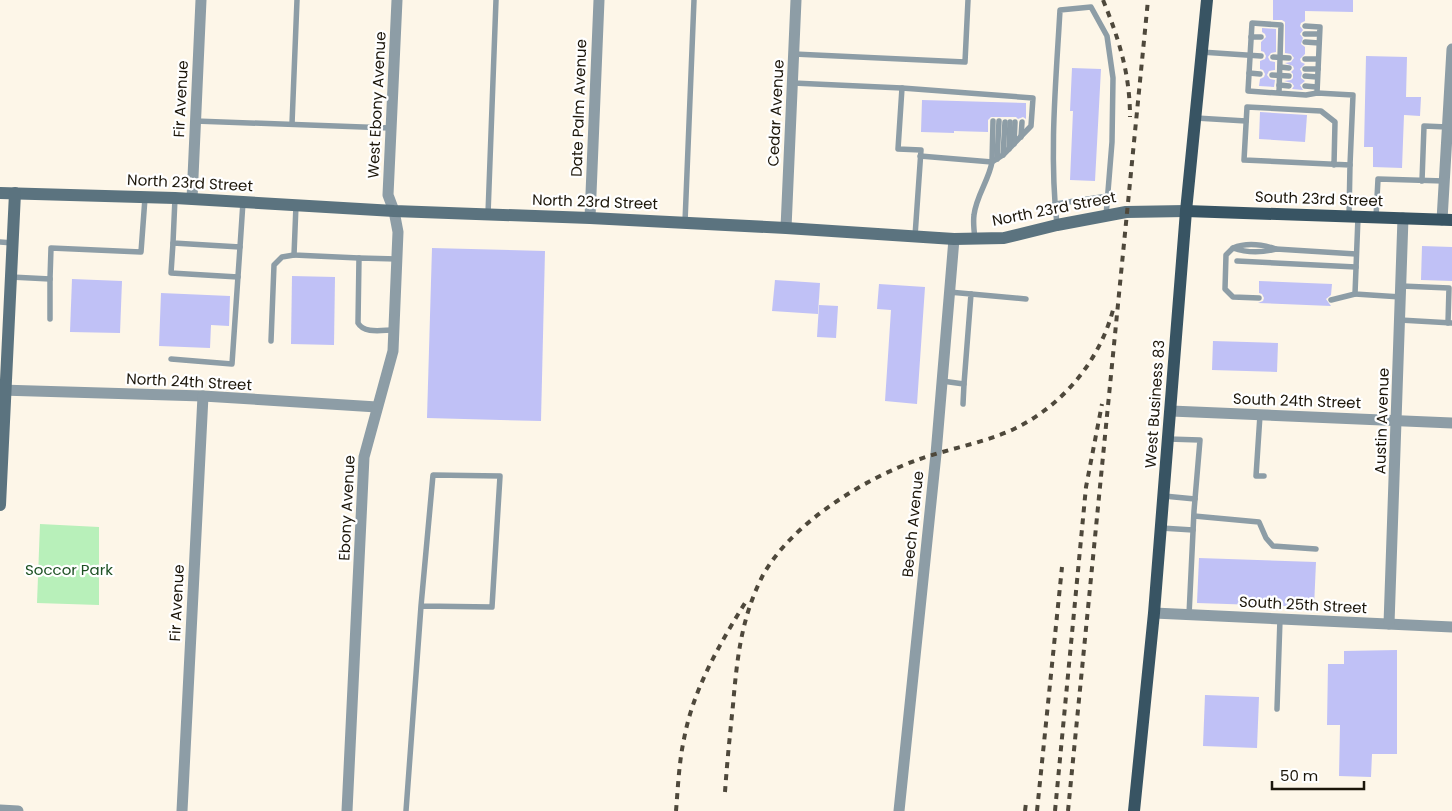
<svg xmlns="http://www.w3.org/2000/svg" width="1452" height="811" viewBox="0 0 1452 811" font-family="Poppins,sans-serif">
<rect width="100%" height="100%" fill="#fdf6e8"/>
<path fill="#b8f0ba" d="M 40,524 L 99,527 L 99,605 L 37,603 Z"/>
<g fill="#c0c1f6">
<path d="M 1273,0 L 1353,0 L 1353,12 L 1305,11 L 1305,21 L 1301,23 L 1300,26 L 1303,30 L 1300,34 L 1303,38 L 1301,44 L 1305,47 L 1305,54 L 1300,59 L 1301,62 L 1305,64 L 1300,69 L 1302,73 L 1301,78 L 1305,81 L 1300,85 L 1303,90 L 1292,89 L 1294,86 L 1292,83 L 1284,81 L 1291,80 L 1293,78 L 1293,74 L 1291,72 L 1294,69 L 1293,66 L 1285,63 L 1291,62 L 1294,58 L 1291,54 L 1285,53 L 1285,22 L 1282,20 L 1273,20 Z"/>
<path d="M 1262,28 L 1276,29 L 1276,52 L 1271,53 L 1268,57 L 1270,61 L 1275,62 L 1275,70 L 1269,71 L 1267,75 L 1270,79 L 1275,80 L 1274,87 L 1259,86 L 1260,79 L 1264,77 L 1265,74 L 1263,70 L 1260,69 L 1260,61 L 1265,59 L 1266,56 L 1264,52 L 1261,51 L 1261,42 L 1266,37 L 1265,34 L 1262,32 Z"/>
<path d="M 1366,56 L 1407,57 L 1406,97 L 1421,97 L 1420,116 L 1404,115 L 1402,168 L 1373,167 L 1373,147 L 1364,147 Z"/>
<path d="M 1072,68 L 1101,69 L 1095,181 L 1070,180 L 1073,111 L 1070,111 Z"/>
<path d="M 922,100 L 1026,103 L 1026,119 L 1023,117 L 1018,119 L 1016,117 L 991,117 L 988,120 L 988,132 L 954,131 L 954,133 L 921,132 Z"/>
<path d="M 1260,112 L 1307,115 L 1305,142 L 1259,139 Z"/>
<path d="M 1422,246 L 1452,247 L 1452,281 L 1421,280 Z"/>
<path d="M 432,248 L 545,251 L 541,421 L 427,418 Z"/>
<path d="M 292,276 L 335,277 L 334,345 L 291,344 Z"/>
<path d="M 72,279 L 122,281 L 120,333 L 70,332 Z"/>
<path d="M 775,280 L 820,283 L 818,314 L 772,311 Z"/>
<path d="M 1259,281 L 1332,284 L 1331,295 L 1326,299 L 1331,306 L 1258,303 L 1263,301 L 1264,298 L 1262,294 L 1259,293 Z"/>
<path d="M 879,284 L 925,287 L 917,404 L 885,401 L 891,310 L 877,309 Z"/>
<path d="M 161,293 L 230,296 L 229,326 L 211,325 L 210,348 L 159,346 Z"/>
<path d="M 819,305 L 838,306 L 836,338 L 817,337 Z"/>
<path d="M 1213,341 L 1278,343 L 1277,372 L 1212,370 Z"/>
<path d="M 1199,558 L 1316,562 L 1314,607 L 1197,603 Z"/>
<path d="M 1397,650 L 1397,754 L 1372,754 L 1371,777 L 1339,776 L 1340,725 L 1327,725 L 1328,664 L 1344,664 L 1344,651 Z"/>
<path d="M 1205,695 L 1259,697 L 1257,748 L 1203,746 Z"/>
</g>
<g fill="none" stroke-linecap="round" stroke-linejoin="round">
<g stroke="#8d9da6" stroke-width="5.5">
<path d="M 1305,26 L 1320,27 L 1317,93"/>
<path d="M 1305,34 L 1319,34"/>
<path d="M 1251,37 L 1261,37"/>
<path d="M 1305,42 L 1319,43"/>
<path d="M 1201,52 L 1261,56"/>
<path d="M 794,54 L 965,62 L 968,0"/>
<path d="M 1273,57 L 1289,58"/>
<path d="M 1305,59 L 1318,59"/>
<path d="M 1280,67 L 1289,68"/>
<path d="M 1305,69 L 1318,69"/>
<path d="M 1249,73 L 1260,74"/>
<path d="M 1272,75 L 1289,76"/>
<path d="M 1305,76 L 1317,77"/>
<path d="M 793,83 L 902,88 L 1033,98 L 1031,126 L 1003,155 L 992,162 C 989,180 976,196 974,215 C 973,222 974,231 975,239"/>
<path d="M 1279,85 L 1289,86"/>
<path d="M 1305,86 L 1317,87"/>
<path d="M 902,88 L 898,149 L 921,150 L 915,236"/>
<path d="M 1279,93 L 1281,25 L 1252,23 L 1248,91 L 1306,95 L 1317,93 L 1353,95 L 1350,165"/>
<path d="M 1196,118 L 1246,121"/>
<path d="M 195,121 L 390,128"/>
<path d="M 292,124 L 297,0"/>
<path d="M 1021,137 L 1022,122"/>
<path d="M 1014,144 L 1015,122"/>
<path d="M 1009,149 L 1010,122"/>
<path d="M 1003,155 L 1005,122"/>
<path d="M 920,156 L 992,162 L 993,121"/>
<path d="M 997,159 L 999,121"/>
<path d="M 1334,165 L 1335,122 L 1321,111 L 1247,107 L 1244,160 L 1350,165 L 1349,216"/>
<path d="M 1422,181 L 1424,126 L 1447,127"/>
<path d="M 175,198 L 173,243 L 240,247 L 243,202"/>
<path d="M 1055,204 L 1108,196"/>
<path d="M 296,205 L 294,255 L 359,258"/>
<path d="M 488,214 L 496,0"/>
<path d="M 1358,217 L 1355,294 L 1401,297"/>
<path d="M 1376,217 L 1378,179 L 1444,181"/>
<path d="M 685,222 L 694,0"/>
<path d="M 1057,225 C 1049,153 1056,81 1060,10 L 1091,7 L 1107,36 L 1113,78 L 1112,142 L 1106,216"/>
<path d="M 0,242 L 13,243"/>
<path d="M 173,243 L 171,273 L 238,277"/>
<path d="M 1233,248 C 1247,242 1261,244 1276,249"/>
<path d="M 1237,261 L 1356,267"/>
<path d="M 11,277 L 50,279 L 51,248 L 141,252 L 145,198"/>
<path d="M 1401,286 L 1449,288 L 1448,323"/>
<path d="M 949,292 L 971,294 L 964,384"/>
<path d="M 971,294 L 1026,299"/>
<path d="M 1259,298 L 1233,297 L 1225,289 L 1226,255 L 1233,248 C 1247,253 1261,253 1276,249 L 1356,254"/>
<path d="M 1331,300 L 1355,294"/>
<path d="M 50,319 L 50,279"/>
<path d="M 1400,320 L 1452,323"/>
<path d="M 394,330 C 382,330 364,334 358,323 L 359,258 L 397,259"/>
<path d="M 271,341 L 274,265 L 282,257 L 294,255"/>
<path d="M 171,359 L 232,364 L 240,247"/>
<path d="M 942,381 L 964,384 L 963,404"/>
<path d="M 1260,415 L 1256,476 L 1264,476"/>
<path d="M 1168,439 L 1200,440 L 1194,511 L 1189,615"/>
<path d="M 1164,496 L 1195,499"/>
<path d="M 1194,516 L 1259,522 L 1266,538 L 1273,546 L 1316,549"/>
<path d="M 1161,528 L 1193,530"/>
<path d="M 1277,709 L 1280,619"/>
<path d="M 406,811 L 421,606 L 433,475 L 500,476 L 492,607 L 421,606"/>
</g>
<g stroke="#8d9da6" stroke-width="11">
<path d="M 192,199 L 201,0"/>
<path d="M 590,218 L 599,0"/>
<path d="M 1442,220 L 1452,49"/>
<path d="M 786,228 L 796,0"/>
<path d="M 0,390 L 203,396 L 377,407"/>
<path d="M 1171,411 L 1452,423"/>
<path d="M 1154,613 L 1452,627"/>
<path d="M 1389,624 L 1403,218"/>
<path d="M 0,810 L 18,811"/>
<path d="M 182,811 L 203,396"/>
<path d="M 347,811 L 364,457 L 393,351 L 398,232 L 394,211 L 388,195 L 397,0"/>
<path d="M 899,811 L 936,454 L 954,239"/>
</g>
<g stroke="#5b737f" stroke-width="12">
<path d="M 0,193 L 175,198 L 394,211 L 590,218 L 786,228 L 954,239 L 1004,238 L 1057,225 L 1126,212 L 1186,211"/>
<path d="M 0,505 L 15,193"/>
</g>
<g stroke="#385463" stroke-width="12">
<path d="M 1186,211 L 1452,220"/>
<path d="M 1134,811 L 1154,613 L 1186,211 L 1207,0"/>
</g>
<g stroke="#4e483b" stroke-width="4" stroke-dasharray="6 6" stroke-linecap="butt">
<path d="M 1103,0 C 1119,39 1130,74 1130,117"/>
<path d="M 725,792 C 727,763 730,734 733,705 C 737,659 741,619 762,577 C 790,524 865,478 920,459 C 951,448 984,443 1014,429 C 1062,406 1099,362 1113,310"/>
<path d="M 676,811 C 678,787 679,762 684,739 C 693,690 719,645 745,603"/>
<path d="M 1025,811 L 1026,803"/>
<path d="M 1037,811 L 1062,567"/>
<path d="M 1055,811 L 1086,487 L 1102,404"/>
<path d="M 1068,811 L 1148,0"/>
</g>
</g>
<g text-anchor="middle" stroke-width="4.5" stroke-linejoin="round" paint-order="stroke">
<g font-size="15" fill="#1c160a" stroke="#fff">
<text transform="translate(181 99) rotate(-87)" y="5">Fir Avenue</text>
<text transform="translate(377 105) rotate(-87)" y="5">West Ebony Avenue</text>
<text transform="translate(579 108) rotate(-88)" y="5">Date Palm Avenue</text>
<text transform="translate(776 113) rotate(-87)" y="5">Cedar Avenue</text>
<text transform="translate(190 183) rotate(3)" y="5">North 23rd Street</text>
<text transform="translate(1319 199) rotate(2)" y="5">South 23rd Street</text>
<text transform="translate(595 202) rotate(2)" y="5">North 23rd Street</text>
<text transform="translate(1054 209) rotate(-11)" y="5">North 23rd Street</text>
<text transform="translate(189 382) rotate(3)" y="5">North 24th Street</text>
<text transform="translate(1297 401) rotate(2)" y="5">South 24th Street</text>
<text transform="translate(1155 404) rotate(-86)" y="5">West Business 83</text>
<text transform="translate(1382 421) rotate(-88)" y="5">Austin Avenue</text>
<text transform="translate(347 508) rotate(-87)" y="5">Ebony Avenue</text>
<text transform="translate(913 524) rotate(-84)" y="5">Beech Avenue</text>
<text transform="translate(177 603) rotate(-87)" y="5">Fir Avenue</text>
<text transform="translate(1303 605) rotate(3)" y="5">South 25th Street</text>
</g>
<g font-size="15" fill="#1c5022" stroke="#fff">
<text x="69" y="575">Soccor Park</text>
</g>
</g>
<path d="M1272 781v8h92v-8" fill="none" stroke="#1c160a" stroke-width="2.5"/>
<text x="1280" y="781" font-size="15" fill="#1c160a" stroke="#ffffff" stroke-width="4" paint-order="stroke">50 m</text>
</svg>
